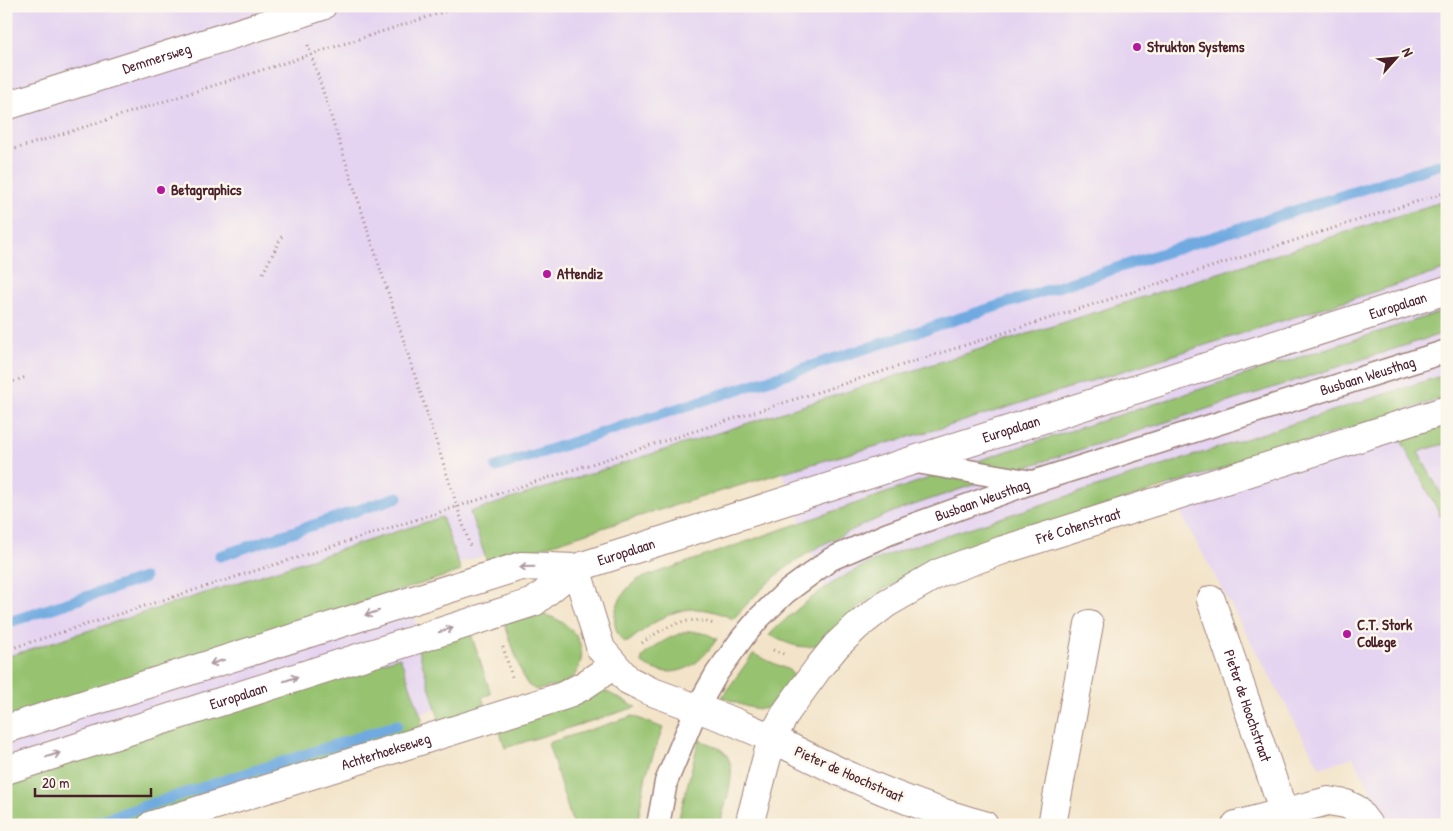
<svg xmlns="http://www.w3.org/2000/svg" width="1453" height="831" viewBox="0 0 1453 831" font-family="'Patrick Hand',sans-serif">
<rect width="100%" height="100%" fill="#fbf7ec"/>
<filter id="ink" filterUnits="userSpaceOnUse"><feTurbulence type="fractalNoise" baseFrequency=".02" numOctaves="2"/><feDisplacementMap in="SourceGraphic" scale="10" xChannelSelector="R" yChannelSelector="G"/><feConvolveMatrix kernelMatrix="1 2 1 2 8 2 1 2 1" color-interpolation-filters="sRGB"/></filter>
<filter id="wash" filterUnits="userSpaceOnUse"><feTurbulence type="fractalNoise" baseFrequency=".0096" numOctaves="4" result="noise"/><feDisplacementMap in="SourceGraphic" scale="20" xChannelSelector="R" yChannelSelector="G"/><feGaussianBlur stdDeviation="1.12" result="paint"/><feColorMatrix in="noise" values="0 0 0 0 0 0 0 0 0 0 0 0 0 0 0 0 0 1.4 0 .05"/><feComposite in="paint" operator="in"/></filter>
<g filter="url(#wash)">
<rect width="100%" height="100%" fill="#f3e4c9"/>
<path fill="#e4d3f1" d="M 6,6 L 1447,6 L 1447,825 L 1390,825 L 1353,757 L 1320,768 L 1164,483 L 827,594 L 779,464 L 401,581 L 445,706 L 65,825 L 6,825 Z"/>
<g fill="#97c371" stroke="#70714e">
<path d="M 1447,200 L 1447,269 L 945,427 L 794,469 L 630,519 L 488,565 L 470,512 Z"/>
<path d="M 1447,310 L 1447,332 L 1032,465 L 893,512 C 856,528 818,544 786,568 C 766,583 750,601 733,619 C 687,597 664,614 628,642 L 624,642 C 604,622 619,591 639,579 L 995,455 Z"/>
<path d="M 1447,374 L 1447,397 L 985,544 L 882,590 L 858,608 L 823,642 C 804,653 787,643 769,635 C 793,612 818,590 848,574 C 876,558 907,548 938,538 Z"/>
<path d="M 1447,425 L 1447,443 L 1418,452 L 1447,505 L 1447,515 L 1441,517 L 1401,440 Z"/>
<path d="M 442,517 L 461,571 L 6,718 L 6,657 Z"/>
<path d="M 538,614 C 564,616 590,640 579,667 C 577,672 574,677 570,680 C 563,685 545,688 536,690 L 528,685 L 523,677 L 504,622 Z"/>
<path d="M 470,631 L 491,694 L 482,697 L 486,709 L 447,723 L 439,719 L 418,649 Z"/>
<path d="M 691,631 L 707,634 L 717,639 C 703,659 687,676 660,671 C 654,669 647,667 642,663 L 642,657 C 655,645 673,634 691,631 Z"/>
<path d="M 753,654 L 789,670 L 794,676 L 794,680 C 790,686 786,694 781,700 C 766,718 739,704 722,697 Z"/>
<path d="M 400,657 L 422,719 L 420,728 L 115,825 L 6,825 L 6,781 Z"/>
<path d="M 598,691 L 607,692 L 636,707 L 505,748 L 499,728 Z"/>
<path d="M 633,716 L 663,728 L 646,775 L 637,825 L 573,825 L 548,743 Z"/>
<path d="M 699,740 C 707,743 717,746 724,752 C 740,768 725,801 721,821 L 729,823 L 729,825 L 677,825 Z"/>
</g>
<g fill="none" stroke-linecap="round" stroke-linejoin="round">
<g stroke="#6faae0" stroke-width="11">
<path d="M 496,467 L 1447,162"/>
<path d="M 220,556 L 398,497"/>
<path d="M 6,623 L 144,578"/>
<path d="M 86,825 L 397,725"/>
</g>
</g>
</g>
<g filter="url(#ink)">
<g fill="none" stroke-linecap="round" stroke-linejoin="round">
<g stroke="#9e827a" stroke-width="25">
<g id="service">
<path d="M 911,461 L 1032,482"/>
<path id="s1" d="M 658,825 L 666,782 L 697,708 L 717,673 L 743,637 L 760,617 L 785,593 L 831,559 L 888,534 L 1033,482 L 1447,351"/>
</g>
</g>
<g stroke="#9e827a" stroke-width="30">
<g id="minor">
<path d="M 298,14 L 322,6"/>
<path id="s2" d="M 6,106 L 298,14 L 295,6"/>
<path id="s3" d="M 1211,600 L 1284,813"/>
<path id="s4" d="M 152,825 L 563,696 L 583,686 L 614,665"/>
<path id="s5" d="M 984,825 C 909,805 840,774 772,738 L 787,711 L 819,667 L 836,646 L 856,627 L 887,603 L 939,573 L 1003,550 L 1447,410"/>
<path d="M 1052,825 L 1089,624"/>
<path d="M 1236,825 L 1328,801 L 1346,804 L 1356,809 L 1368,825"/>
</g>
</g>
<g stroke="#9e827a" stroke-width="30">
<g id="tertiary">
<path d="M 576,568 L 601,649 L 628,680 L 650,691 L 732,721 L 772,738 L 749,825"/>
<path id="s6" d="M 6,729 L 521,566 L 576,568 L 1447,290"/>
<path id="s7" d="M 6,770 L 534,602 L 576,568"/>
</g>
</g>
<g stroke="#9e827a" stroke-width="3" stroke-dasharray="1 4" stroke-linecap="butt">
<path d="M 308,45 L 470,546"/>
<path d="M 6,152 L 462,6"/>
<path d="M 263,273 L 282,236"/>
<path d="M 9,383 L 26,377"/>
<path d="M 642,643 C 664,627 687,614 714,624"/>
<path d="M 503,647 L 512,677"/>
<path d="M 6,650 L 1447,192"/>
<path d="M 773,650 L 786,655"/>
</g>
<use href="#service" stroke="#fff" stroke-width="22"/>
<use href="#minor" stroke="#fff" stroke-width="28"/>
<use href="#tertiary" stroke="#fff" stroke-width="28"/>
</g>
<defs><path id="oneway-shaft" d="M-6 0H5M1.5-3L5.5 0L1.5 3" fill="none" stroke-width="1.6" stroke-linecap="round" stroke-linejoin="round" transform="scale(1.25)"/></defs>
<g stroke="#ae9aa0">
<use href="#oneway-shaft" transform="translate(527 567) rotate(179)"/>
<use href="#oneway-shaft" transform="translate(372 613) rotate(162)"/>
<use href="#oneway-shaft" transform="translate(446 630) rotate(-18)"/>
<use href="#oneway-shaft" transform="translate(217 662) rotate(162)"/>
<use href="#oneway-shaft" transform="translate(291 679) rotate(-18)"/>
<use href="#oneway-shaft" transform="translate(53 755) rotate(-18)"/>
</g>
</g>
<g fill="#b5179e" stroke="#fbf7ec" stroke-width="2">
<circle cx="1137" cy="47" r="5"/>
<circle cx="161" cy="190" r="5"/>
<circle cx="547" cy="274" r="5"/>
<circle cx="1347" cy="634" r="5"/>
</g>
<g text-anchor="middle" stroke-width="5" stroke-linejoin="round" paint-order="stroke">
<g font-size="15" font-weight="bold" fill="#4a1f2b" stroke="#fbf7ec" text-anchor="start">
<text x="1147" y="52">Strukton Systems</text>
<text x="171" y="195">Betagraphics</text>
<text x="557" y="279">Attendiz</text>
<text x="1357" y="630">C.T. Stork<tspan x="1357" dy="17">College</tspan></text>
</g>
<g font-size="15" fill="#4a1f2b" stroke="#fbf7ec">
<text dy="5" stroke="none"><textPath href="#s2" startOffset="158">Demmersweg</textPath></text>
<text dy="5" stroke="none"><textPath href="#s6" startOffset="1458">Europalaan</textPath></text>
<text dy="5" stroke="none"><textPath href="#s1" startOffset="894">Busbaan Weusthag</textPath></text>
<text dy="5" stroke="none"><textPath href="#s6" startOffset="1052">Europalaan</textPath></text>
<text dy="5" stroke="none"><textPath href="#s1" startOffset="489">Busbaan Weusthag</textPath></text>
<text dy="5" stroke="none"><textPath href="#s5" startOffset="616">Fré Cohenstraat</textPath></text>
<text dy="5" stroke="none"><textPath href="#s6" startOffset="648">Europalaan</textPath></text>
<text dy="5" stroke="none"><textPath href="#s7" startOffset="244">Europalaan</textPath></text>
<text dy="5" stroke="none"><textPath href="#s3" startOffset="112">Pieter de Hoochstraat</textPath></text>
<text dy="5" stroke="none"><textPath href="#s4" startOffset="245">Achterhoekseweg</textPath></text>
<text transform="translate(849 774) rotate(24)" y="5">Pieter de Hoochstraat</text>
</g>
</g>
<rect width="1453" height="831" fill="none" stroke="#fbf7ec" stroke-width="25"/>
<g transform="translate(1396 58) rotate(63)" stroke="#fbf7ec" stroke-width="4" paint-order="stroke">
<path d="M0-4L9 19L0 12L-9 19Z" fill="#4a1f2b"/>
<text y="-8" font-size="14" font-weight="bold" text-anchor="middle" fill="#4a1f2b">N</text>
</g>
<path d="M35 788v8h116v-8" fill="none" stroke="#4a1f2b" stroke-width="2.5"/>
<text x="42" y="788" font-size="15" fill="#4a1f2b" stroke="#fbf7ec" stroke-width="4" paint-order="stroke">20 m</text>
</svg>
